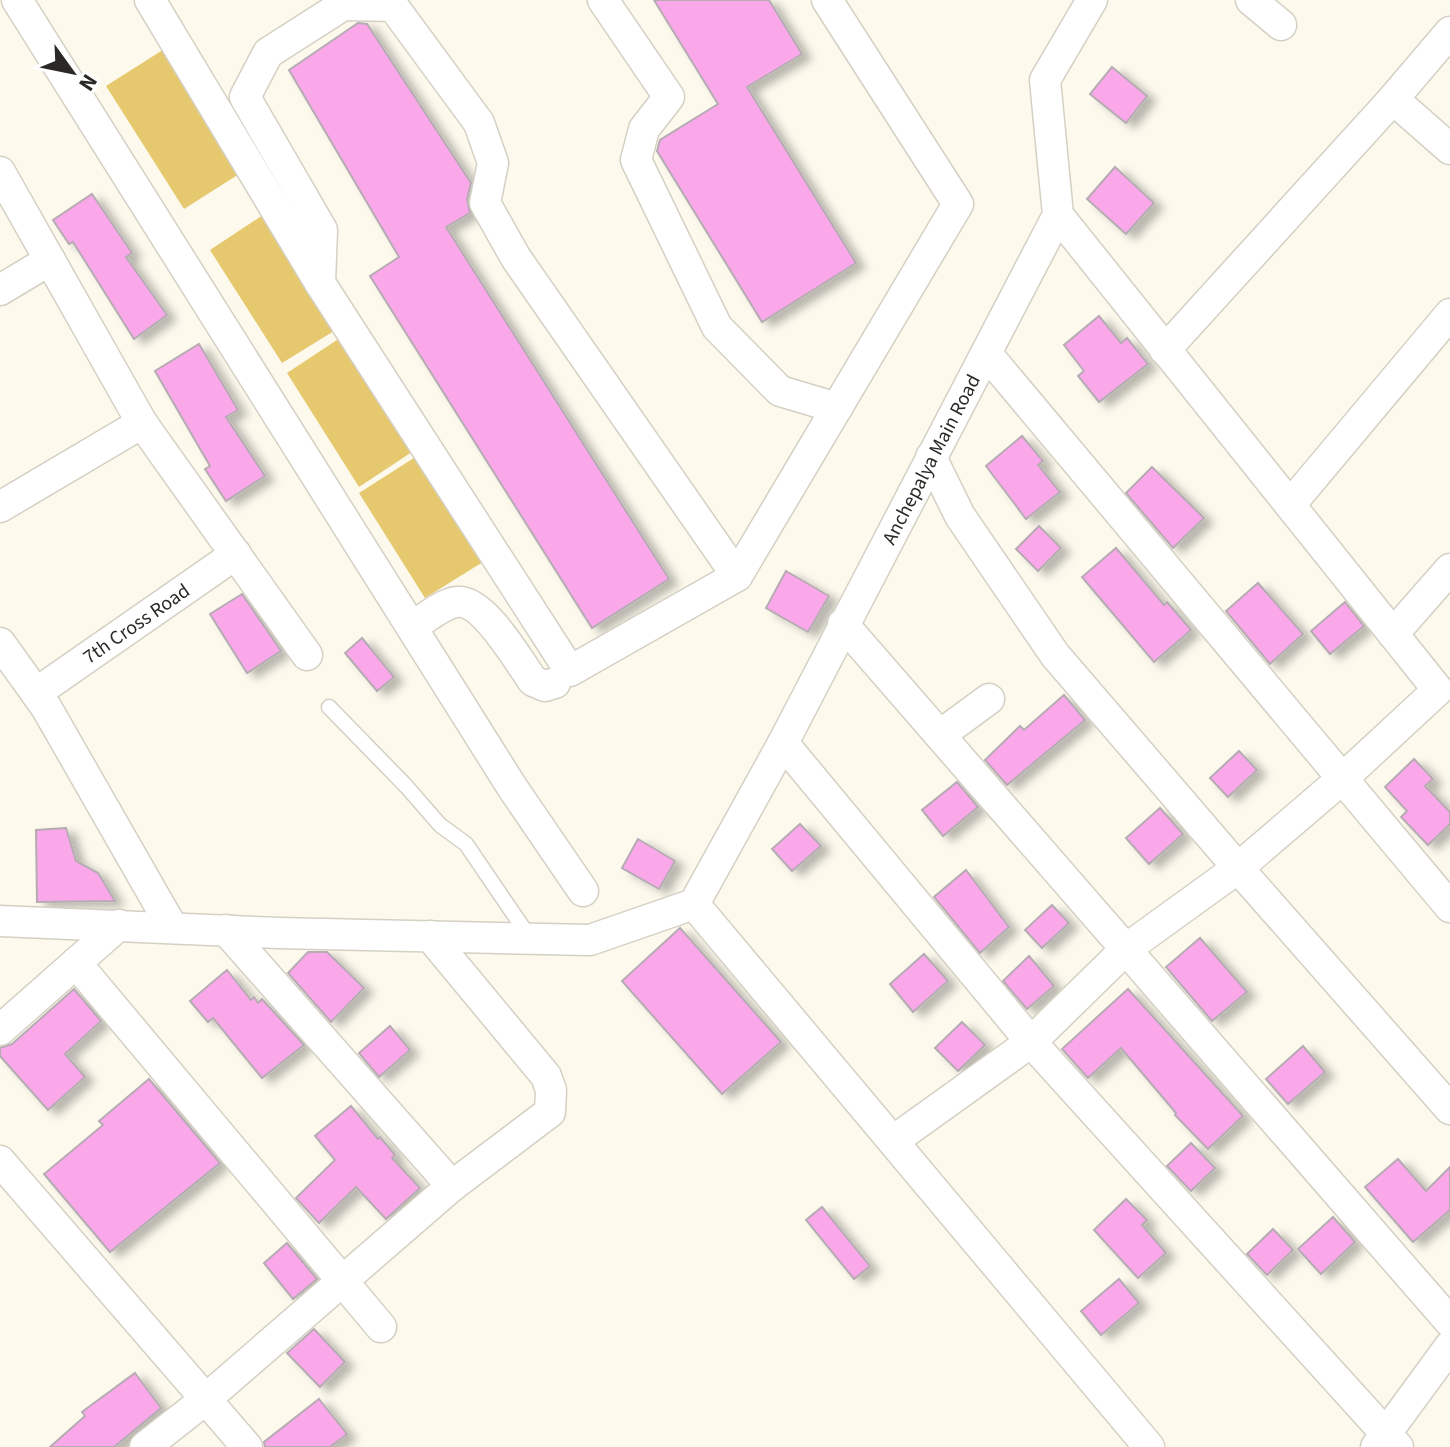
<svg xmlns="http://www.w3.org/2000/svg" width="1450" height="1447" viewBox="0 0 1450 1447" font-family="'Source Sans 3',sans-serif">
<defs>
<filter id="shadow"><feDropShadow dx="9" dy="5" stdDeviation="4" flood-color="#0004"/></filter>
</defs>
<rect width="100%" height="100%" fill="#fdf9ed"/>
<g fill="#e6c96f">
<path d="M 169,46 L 247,169 L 184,209 L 106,86 Z"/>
<path d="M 266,213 L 339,328 L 282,363 L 210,250 Z"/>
<path d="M 343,336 L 415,450 L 359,487 L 287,373 Z"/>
<path d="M 417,456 L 483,562 L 425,598 L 359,493 Z"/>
</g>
<g fill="#fba8ea" stroke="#b6abb3" stroke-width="2" filter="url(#shadow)">
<path d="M 654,0 L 769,0 L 802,54 L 747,87 L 856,263 L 762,322 L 657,151 L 660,140 L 718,104 Z"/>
<path d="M 358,23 L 367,24 L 471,183 L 467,199 L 470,213 L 446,227 L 669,579 L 592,628 L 370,276 L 399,257 L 289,70 Z"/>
<path d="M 1112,67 L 1147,96 L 1126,123 L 1090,94 Z"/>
<path d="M 1115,167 L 1154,203 L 1126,234 L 1087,199 Z"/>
<path d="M 92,194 L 132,253 L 126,257 L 167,315 L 134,339 L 73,242 L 69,244 L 53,220 Z"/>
<path d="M 1099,316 L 1121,343 L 1127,338 L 1148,364 L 1099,402 L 1078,376 L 1084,371 L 1064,345 Z"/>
<path d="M 199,344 L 238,410 L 226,417 L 265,476 L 226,501 L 205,469 L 210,466 L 155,371 Z"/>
<path d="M 1022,436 L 1043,461 L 1038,465 L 1060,492 L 1026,519 L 986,466 Z"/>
<path d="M 1152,467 L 1204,518 L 1173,548 L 1126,493 Z"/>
<path d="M 1039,526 L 1061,548 L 1038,571 L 1016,549 Z"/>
<path d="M 1116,548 L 1164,605 L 1167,602 L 1191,630 L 1154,662 L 1082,577 Z"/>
<path d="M 786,571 L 829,596 L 808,632 L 766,608 Z"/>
<path d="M 1258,583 L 1303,634 L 1270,664 L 1226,611 Z"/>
<path d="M 242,594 L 281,651 L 247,673 L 210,614 Z"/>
<path d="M 1345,602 L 1364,626 L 1330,654 L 1311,631 Z"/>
<path d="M 362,638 L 394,677 L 377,691 L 345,653 Z"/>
<path d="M 1064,695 L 1085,720 L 1007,785 L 985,760 L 1020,726 L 1024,730 Z"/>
<path d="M 1239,751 L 1257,770 L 1228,797 L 1210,778 Z"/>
<path d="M 1414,759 L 1433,779 L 1425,786 L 1450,812 L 1450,824 L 1428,845 L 1401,817 L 1407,811 L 1385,787 Z"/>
<path d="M 957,782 L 978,807 L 943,836 L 922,810 Z"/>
<path d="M 1160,808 L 1183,834 L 1149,864 L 1126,838 Z"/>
<path d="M 800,824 L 821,846 L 792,871 L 772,849 Z"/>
<path d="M 66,828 L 76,861 L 98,873 L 115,901 L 37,902 L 36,830 Z"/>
<path d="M 638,839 L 675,861 L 659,889 L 622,868 Z"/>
<path d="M 966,870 L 1009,927 L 980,953 L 934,897 Z"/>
<path d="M 1052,905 L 1069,923 L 1042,948 L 1025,930 Z"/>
<path d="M 680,928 L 781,1042 L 722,1094 L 622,981 Z"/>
<path d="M 1200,938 L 1247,992 L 1212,1021 L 1166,967 Z"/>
<path d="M 308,952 L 327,952 L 364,988 L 331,1022 L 288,973 Z"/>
<path d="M 924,954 L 948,981 L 913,1012 L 890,984 Z"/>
<path d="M 1029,956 L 1054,986 L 1027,1009 L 1003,981 Z"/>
<path d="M 227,970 L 251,1000 L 254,997 L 258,1003 L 262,999 L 304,1045 L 262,1078 L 213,1018 L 208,1022 L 190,1001 Z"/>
<path d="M 74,989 L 101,1021 L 65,1054 L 85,1077 L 48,1110 L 0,1056 L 0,1048 L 12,1044 Z"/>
<path d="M 1128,989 L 1243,1116 L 1208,1149 L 1175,1115 L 1176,1113 L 1121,1048 L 1088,1078 L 1062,1049 Z"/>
<path d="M 962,1022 L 985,1045 L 958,1071 L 935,1048 Z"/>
<path d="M 390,1026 L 410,1050 L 379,1077 L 359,1053 Z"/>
<path d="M 1303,1046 L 1325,1072 L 1288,1104 L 1266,1079 Z"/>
<path d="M 149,1079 L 220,1163 L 110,1252 L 44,1174 L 103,1125 L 99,1121 Z"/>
<path d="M 351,1106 L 378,1139 L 380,1137 L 395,1155 L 392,1158 L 420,1188 L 386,1219 L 356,1187 L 319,1223 L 296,1198 L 335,1160 L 315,1136 Z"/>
<path d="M 1191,1143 L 1215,1168 L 1191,1191 L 1167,1166 Z"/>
<path d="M 1398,1159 L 1426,1191 L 1450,1167 L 1450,1210 L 1413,1242 L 1365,1187 Z"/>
<path d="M 1126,1199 L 1147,1220 L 1142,1225 L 1166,1253 L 1138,1278 L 1094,1230 Z"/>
<path d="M 822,1207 L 870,1266 L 854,1279 L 806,1220 Z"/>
<path d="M 1333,1217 L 1355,1242 L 1321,1274 L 1298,1249 Z"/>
<path d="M 1273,1229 L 1293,1250 L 1267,1275 L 1247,1254 Z"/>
<path d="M 287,1243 L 317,1279 L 293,1299 L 264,1263 Z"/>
<path d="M 1119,1279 L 1139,1303 L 1101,1335 L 1081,1311 Z"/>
<path d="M 314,1329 L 345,1362 L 320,1387 L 287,1353 Z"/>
<path d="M 135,1373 L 161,1408 L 114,1447 L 50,1447 L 85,1416 L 82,1412 Z"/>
<path d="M 319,1399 L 347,1434 L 330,1447 L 265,1447 L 264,1442 Z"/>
</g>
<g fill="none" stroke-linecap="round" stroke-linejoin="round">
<g stroke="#d4d0c4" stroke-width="17">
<path id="service" d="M 329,707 L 406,786 L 440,825 L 466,844 L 530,938"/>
</g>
<g stroke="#d4d0c4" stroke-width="33">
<g id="minor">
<path d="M 17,0 L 512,787 L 583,891"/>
<path d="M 150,0 L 320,283 L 570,671 L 737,576 L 958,204 L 827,0"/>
<path d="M 603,0 L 669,97 L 644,129 L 636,160 L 717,327 L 780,391 L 837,408"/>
<path d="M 1251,0 L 1281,25"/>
<path d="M 1393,99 L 1450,32"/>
<path d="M 0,172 L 142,423 L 307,655"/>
<path d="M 320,283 L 322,230 L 245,97 L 268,53 L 343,5 L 393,6 L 479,123 L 493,163 L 485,203 L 516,258 L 737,576"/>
<path d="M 0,290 L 50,260"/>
<path d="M 1165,350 L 1393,99 L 1450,149"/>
<path d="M 986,353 L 1450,907"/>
<path d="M 931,457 L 960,516 L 1055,655 L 1238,868 L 1450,1109"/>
<path d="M 1290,505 L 1450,314"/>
<path d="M 0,507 L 142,423"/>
<path d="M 843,624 L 1450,1322"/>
<path d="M 412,627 C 425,619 440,605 456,602 C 483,598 518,660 533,681 L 545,686 L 555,683"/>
<path d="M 1393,634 L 1450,569"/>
<path d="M 0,643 L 46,707 L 172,927"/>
<path id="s1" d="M 36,693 L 236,554"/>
<path d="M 940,735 L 989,699"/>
<path d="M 783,743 L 1031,1042 L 1398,1447"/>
<path id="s2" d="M 694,904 L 783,743 L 1058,215 L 1045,80 L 1092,0"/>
<path d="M 694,904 L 1149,1447"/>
<path d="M 0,921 L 279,933 L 590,940 L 694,904"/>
<path d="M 226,930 L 452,1186"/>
<path d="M 76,963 L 381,1327"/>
<path d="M 0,1030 L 119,925"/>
<path d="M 893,1141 L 1031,1042 L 1126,949 L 1238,868 L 1342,779 L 1438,690 L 1058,215"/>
<path d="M 0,1161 L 247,1447"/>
<path d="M 145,1447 L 206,1399 L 452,1186 L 550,1112 L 551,1090 L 546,1076 L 430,936"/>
<path d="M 1376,1447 L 1450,1346"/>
</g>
</g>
<use href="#service" stroke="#fff" stroke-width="14"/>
<use href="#minor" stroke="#fff" stroke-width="30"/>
</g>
<g text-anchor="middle" stroke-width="8" stroke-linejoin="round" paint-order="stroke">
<g font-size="20" fill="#2b2925" stroke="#fff">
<text dy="7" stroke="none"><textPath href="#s2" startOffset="504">Anchepalya Main Road</textPath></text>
<text dy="7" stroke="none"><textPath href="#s1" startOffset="122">7th Cross Road</textPath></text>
</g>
</g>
<g transform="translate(72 72) rotate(123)" stroke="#ffffff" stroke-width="6" paint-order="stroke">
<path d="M0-6L14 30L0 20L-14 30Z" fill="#2b2925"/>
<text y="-12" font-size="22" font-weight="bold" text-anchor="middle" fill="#2b2925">N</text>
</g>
</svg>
